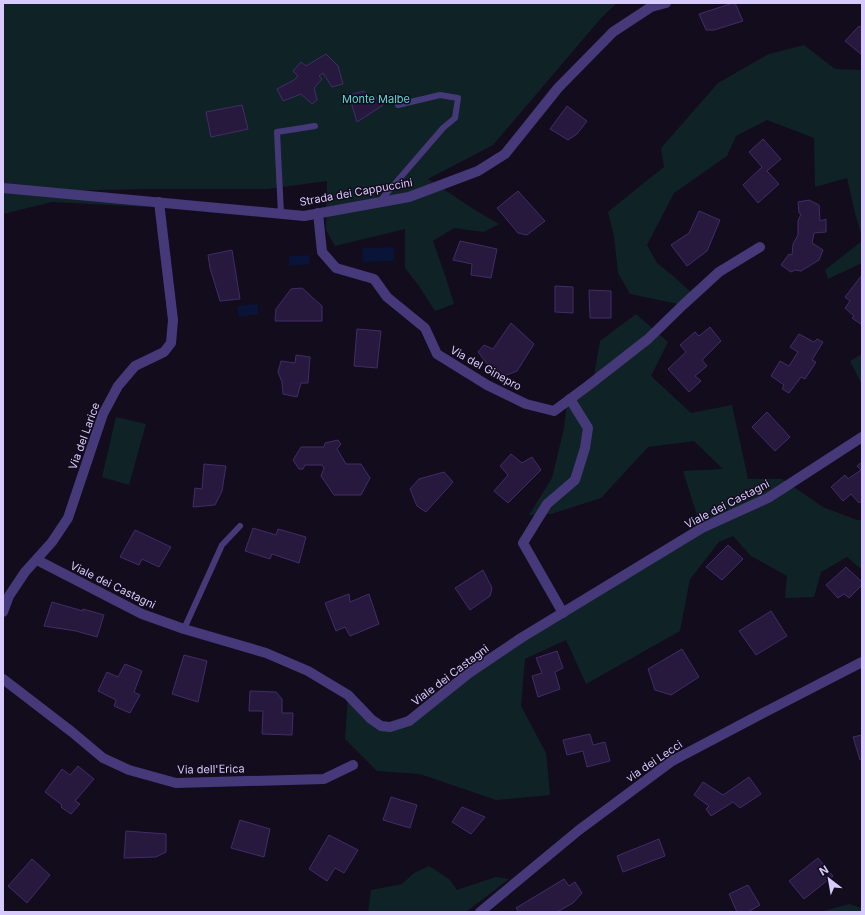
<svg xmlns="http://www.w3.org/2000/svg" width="865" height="915" viewBox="0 0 865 915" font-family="Inter,sans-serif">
<rect width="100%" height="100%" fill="#120c1d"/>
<g fill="#0f2326">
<path d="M 3,3 L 617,3 L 602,17 L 493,145 L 428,179 L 475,210 L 499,224 L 484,232 L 454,228 L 433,241 L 446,278 L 454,304 L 435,311 L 419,286 L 405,268 L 405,229 L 335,246 L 326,230 L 327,181 L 267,189 L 146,189 L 53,191 L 149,207 L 52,202 L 3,214 Z"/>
<path d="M 804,45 L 835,69 L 862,70 L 862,236 L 855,213 L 847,178 L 815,187 L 814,138 L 767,120 L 736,136 L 727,156 L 674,193 L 647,245 L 657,263 L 672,275 L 694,295 L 683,305 L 630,294 L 618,273 L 614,236 L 608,212 L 640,186 L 664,167 L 661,148 L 718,83 L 769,54 Z"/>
<path d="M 862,241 L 862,263 L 828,279 L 825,270 Z"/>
<path d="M 636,314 L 668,342 L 651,376 L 691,413 L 732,405 L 748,479 L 782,479 L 823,507 L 857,520 L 862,520 L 862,570 L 847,557 L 821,572 L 814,597 L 785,598 L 787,576 L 751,556 L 733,536 L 719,542 L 690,579 L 680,631 L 586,684 L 566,640 L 525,659 L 521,706 L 546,753 L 550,795 L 496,800 L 420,774 L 377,771 L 345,739 L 348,695 L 381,726 L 409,721 L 469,673 L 701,528 L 683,471 L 723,469 L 694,441 L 648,447 L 601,498 L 551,514 L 529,515 L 552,478 L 564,428 L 567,402 L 593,382 L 600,341 Z"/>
<path d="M 862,354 L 862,385 L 850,361 Z"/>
<path d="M 116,417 L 146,424 L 129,485 L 102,477 Z"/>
<path d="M 429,866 L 449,879 L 457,890 L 496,877 L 509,879 L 466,912 L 368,912 L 371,890 L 402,884 L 414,873 Z"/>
<path d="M 849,904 L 862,908 L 862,912 L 820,912 Z"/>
</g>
<g fill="#0a1338">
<path d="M 394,247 L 394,261 L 363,262 L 362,248 Z"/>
<path d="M 309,255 L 310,264 L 289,266 L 289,256 Z"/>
<path d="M 257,304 L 258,314 L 239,317 L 237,306 Z"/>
</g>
<g fill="#26193d" stroke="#422c68">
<path d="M 733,3 L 735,3 L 743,21 L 714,30 L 706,30 L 699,14 Z"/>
<path d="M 859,26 L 862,28 L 862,55 L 845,41 Z"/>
<path d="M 326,54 L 338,66 L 343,84 L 332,87 L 323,73 L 319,76 L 322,79 L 314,88 L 317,100 L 312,104 L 301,94 L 283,101 L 277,89 L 294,80 L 298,76 L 293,71 L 301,62 L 306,66 Z"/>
<path d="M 364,91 L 370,98 L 374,95 L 383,105 L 357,122 L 349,95 Z"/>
<path d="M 242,105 L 248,129 L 211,137 L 206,112 Z"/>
<path d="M 567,106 L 587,121 L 577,134 L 568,140 L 550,129 Z"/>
<path d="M 763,139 L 781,159 L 767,171 L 779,184 L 758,203 L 743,185 L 762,167 L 749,152 Z"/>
<path d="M 518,191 L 545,221 L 527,235 L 518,233 L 497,208 Z"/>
<path d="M 809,200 L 819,205 L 820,221 L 826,219 L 826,232 L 814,233 L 812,243 L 823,250 L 819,260 L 801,271 L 795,270 L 791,272 L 781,265 L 789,254 L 792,255 L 793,244 L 798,235 L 798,221 L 801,214 L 799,213 L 798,202 Z"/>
<path d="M 699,211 L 720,220 L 707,251 L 687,266 L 671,245 L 689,233 Z"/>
<path d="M 460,241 L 497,249 L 491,278 L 471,275 L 472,264 L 453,260 Z"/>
<path d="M 232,250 L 240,299 L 220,301 L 210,268 L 208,255 Z"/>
<path d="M 862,275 L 862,325 L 852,318 L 854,316 L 845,308 L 850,301 L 845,297 Z"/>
<path d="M 555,286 L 573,287 L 573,313 L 555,312 Z"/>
<path d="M 302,288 L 322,306 L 322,321 L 275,321 L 276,309 L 291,289 Z"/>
<path d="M 589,290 L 611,291 L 611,318 L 590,318 Z"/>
<path d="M 511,323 L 534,344 L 517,371 L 504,376 L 488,365 L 478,352 L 484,345 L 493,349 Z"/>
<path d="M 710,327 L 721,341 L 702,360 L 707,366 L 695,376 L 701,381 L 689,392 L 668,369 L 686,352 L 680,345 L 695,332 L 699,336 Z"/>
<path d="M 357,329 L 381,331 L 377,368 L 354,366 Z"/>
<path d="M 799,334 L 814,342 L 817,339 L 823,342 L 812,360 L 816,362 L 805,379 L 801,377 L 789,393 L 782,389 L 784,385 L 771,376 L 780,361 L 789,366 L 798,352 L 790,347 Z"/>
<path d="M 296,355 L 310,357 L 308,383 L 301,383 L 297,397 L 283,394 L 282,382 L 278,372 L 281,361 L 295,363 Z"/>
<path d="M 767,412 L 790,437 L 775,451 L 752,427 Z"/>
<path d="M 338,440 L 341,444 L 337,449 L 346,464 L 361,464 L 370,478 L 361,495 L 334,495 L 321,476 L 324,468 L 322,465 L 305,465 L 303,469 L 299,469 L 293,460 L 301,447 L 324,447 L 325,443 Z"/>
<path d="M 511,454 L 522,463 L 532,457 L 541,470 L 508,503 L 494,491 L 508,475 L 500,466 Z"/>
<path d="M 862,462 L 862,501 L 859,503 L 851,494 L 843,501 L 831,487 L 845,475 L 848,479 L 861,470 L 857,466 Z"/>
<path d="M 204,464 L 226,466 L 222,491 L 215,505 L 193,507 L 195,488 L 202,489 Z"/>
<path d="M 444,472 L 453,482 L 426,512 L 417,506 L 410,489 L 419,479 Z"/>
<path d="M 253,528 L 276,535 L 278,529 L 306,537 L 299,563 L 272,554 L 270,559 L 245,551 Z"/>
<path d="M 135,530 L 171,547 L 159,567 L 142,559 L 139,565 L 120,557 Z"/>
<path d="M 728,545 L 743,559 L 722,580 L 706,567 Z"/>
<path d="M 846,567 L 862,582 L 862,585 L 849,598 L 844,594 L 838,598 L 826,585 Z"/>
<path d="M 483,570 L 492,588 L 490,596 L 470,610 L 455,588 Z"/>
<path d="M 349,594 L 350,602 L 369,594 L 379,624 L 350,636 L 345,627 L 336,631 L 325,603 Z"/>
<path d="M 52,602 L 83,611 L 83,609 L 104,615 L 97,637 L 76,631 L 44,626 Z"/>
<path d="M 771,611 L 787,636 L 756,655 L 739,631 Z"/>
<path d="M 682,649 L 699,677 L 671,695 L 655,690 L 648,669 Z"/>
<path d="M 557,651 L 563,668 L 555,672 L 560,689 L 538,697 L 532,676 L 542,673 L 536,658 Z"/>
<path d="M 184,655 L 207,661 L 198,702 L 172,694 Z"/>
<path d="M 125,664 L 142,671 L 134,692 L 140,695 L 130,713 L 114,706 L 116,700 L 98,691 L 107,672 L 118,677 Z"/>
<path d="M 250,691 L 276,692 L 282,699 L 282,713 L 293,713 L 292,735 L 262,734 L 263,711 L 249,711 Z"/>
<path d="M 590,734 L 593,745 L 605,742 L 610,761 L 587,767 L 583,751 L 567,755 L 563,740 Z"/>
<path d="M 862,735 L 862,759 L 860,760 L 853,737 Z"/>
<path d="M 78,766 L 94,779 L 75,801 L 80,804 L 71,814 L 61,807 L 62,805 L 45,792 L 62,769 L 70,775 Z"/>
<path d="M 749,777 L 761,794 L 740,808 L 733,802 L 711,816 L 706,809 L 709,806 L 694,795 L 703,782 L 723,795 Z"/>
<path d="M 391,797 L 417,805 L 410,828 L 383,820 Z"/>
<path d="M 462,807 L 485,817 L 471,834 L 452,822 Z"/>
<path d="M 240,820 L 270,829 L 264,857 L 231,848 Z"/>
<path d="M 126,831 L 166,834 L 166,852 L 156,857 L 124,858 Z"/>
<path d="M 329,835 L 358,850 L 344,873 L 335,868 L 327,881 L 309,869 Z"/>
<path d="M 659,839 L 665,856 L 623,872 L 617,856 Z"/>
<path d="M 818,858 L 833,876 L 804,899 L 789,881 Z"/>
<path d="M 32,859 L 50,875 L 27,903 L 8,886 Z"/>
<path d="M 564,879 L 569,886 L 575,882 L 582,893 L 573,903 L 557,912 L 519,912 L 516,908 Z"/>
<path d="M 748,885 L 760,905 L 748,912 L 737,912 L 729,894 Z"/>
</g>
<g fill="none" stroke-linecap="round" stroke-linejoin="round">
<g stroke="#46397a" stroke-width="6">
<path d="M 380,201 L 443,128 L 455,118 L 458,98 L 440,95 L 398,105"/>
<path d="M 281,214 L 277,132 L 315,126"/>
<path d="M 184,629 L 222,545 L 240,526"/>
</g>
<g stroke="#46397a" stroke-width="10">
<path d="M 3,188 L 304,216 L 409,197 L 478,171 L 505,154 L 558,88 L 613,32 L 651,7 L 666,3"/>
<path d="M 318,213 L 322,252 L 336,268 L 374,279 L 387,297 L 425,328 L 437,354 L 487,385 L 526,404 L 554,411 L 589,385 L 648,339 L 683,305 L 719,272 L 760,247"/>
<path d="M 37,560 L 142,614 L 184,629 L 266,653 L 308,671 L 348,695 L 371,719 L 381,726 L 390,727 L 409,721 L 469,673 L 521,638 L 702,528 L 768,498 L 862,437"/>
<path d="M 3,612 L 9,596 L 25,572 L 52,542 L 68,518 L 103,414 L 118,386 L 135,366 L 164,352 L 171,343 L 173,320 L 159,202"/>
<path d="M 563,613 L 523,543 L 547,504 L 575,480 L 585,448 L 588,428 L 570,399"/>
<path d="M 3,679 L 72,732 L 103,758 L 129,770 L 176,783 L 324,779 L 353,765"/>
<path d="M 480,912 L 579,830 L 672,761 L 763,713 L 862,662"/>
</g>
</g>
<g text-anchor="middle" stroke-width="3" stroke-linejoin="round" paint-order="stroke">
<g font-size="11" fill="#59dad0" stroke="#120c1d">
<text x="376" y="103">Monte Malbe</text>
</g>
<g font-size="11" fill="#d8cafd" stroke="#120c1d">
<text transform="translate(356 192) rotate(-10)" y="4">Strada dei Cappuccini</text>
<text transform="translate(486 368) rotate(29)" y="4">Via del Ginepro</text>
<text transform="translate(84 436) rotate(-70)" y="4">Via del Larice</text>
<text transform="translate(727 504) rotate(-27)" y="4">Viale dei Castagni</text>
<text transform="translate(113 585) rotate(26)" y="4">Viale dei Castagni</text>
<text transform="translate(450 675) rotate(-37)" y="4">Viale dei Castagni</text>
<text transform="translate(654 761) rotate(-34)" y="4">via dei Lecci</text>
<text transform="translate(211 769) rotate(-1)" y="4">Via dell'Erica</text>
</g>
</g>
<rect width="865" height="915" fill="none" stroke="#d8cafd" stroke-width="8"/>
<g transform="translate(829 879) rotate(329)" stroke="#120c1d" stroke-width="3" paint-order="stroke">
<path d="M0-3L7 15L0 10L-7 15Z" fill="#d8cafd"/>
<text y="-6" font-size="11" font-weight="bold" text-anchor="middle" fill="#d8cafd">N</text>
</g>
</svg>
